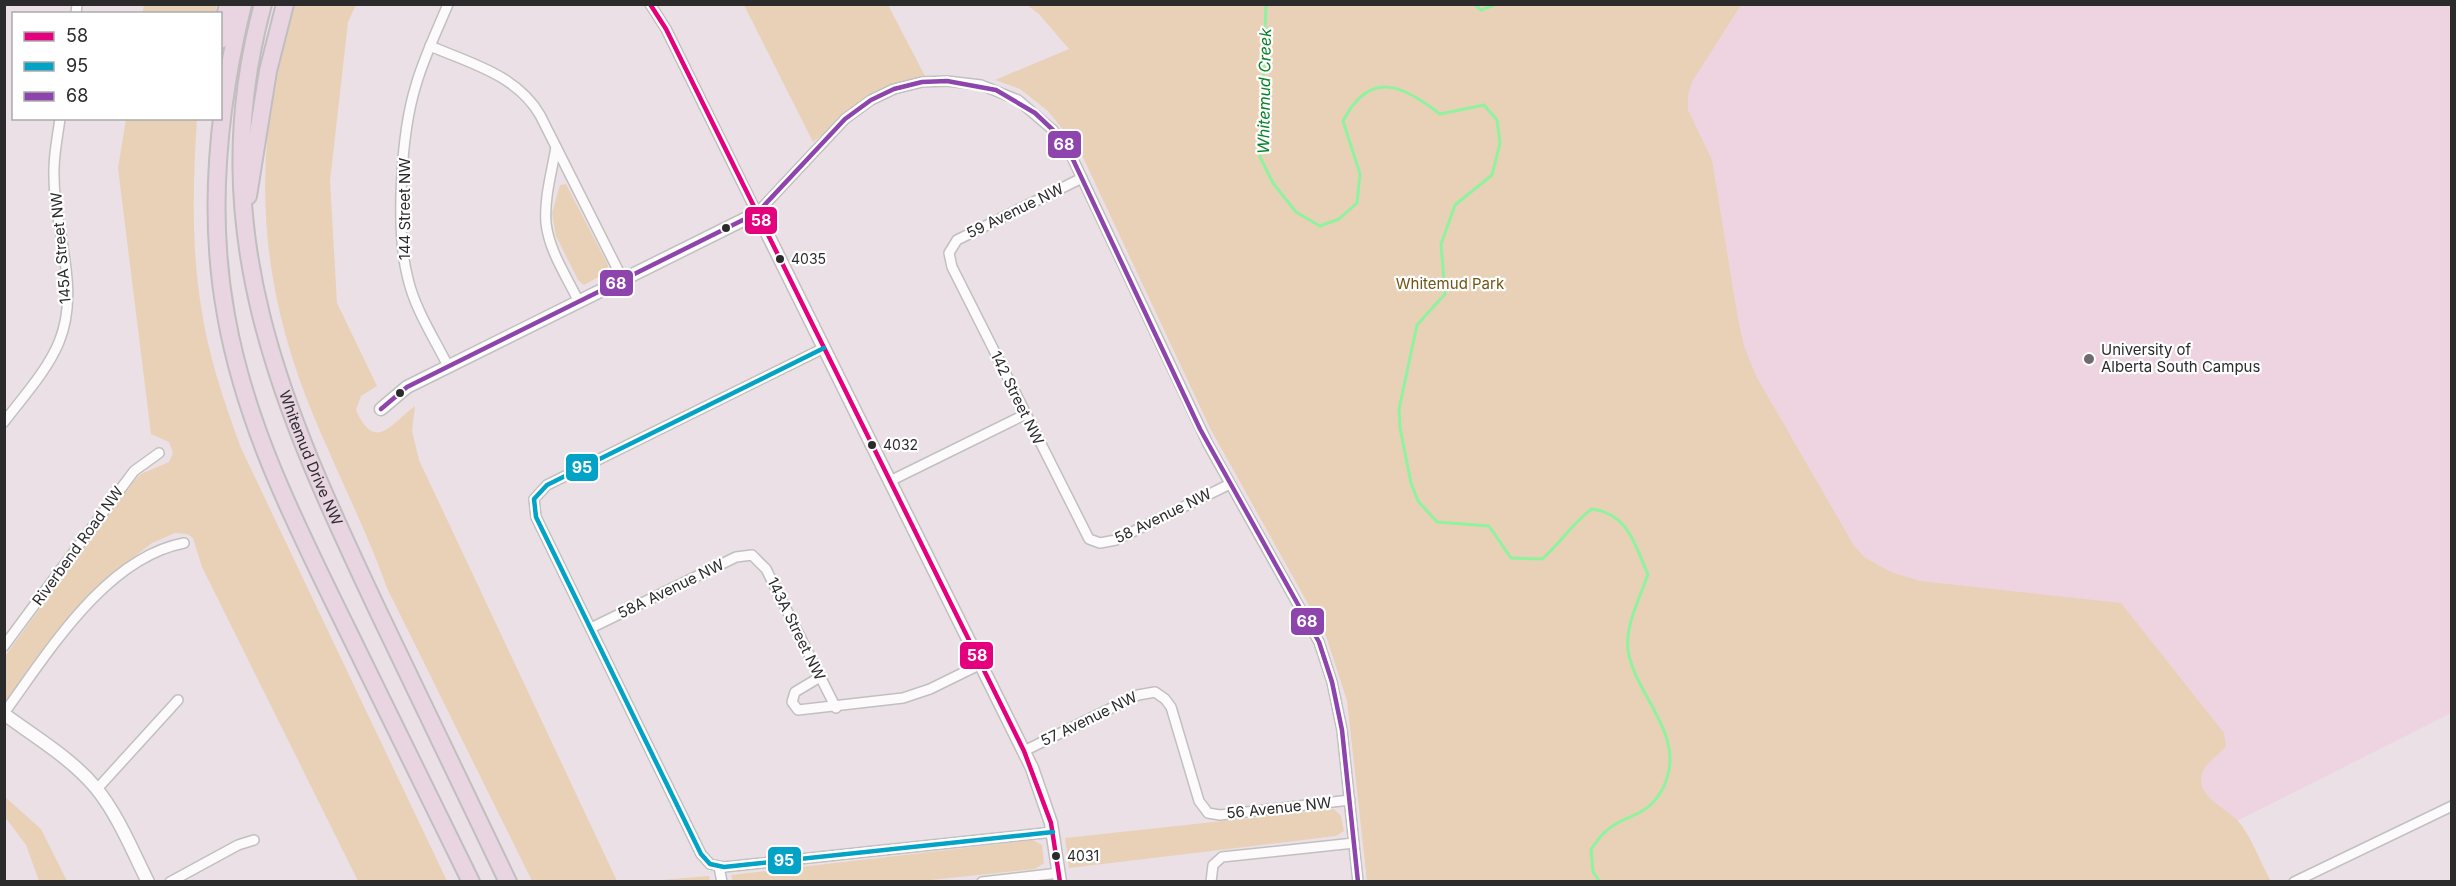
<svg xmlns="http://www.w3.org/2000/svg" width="2456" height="886" viewBox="0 0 2456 886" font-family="Inter,sans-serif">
<rect width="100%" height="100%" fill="#eae0e5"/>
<path fill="#eed4e0" d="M 1584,5 L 2451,5 L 2451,713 L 2118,881 L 1936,881 Z"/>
<g fill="#e9d1b8">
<path d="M 144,5 L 144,4 L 217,5 L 215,13 L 142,13 Z"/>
<path d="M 294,5 L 356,5 L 348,22 L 330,181 L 337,303 L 377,386 L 361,396 L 356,410 C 375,453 391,424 415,406 L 412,431 L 419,460 L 617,881 L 532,881 L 387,588 C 366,529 338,475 314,417 C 256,278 250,148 294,5 Z"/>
<path d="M 744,5 L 888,5 L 925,76 L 874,94 L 813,142 Z"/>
<path d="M 1027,5 L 1741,5 L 1692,82 L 1688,95 L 1688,110 L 1712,160 L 1738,319 L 1744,346 L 1756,376 L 1853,544 L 1864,557 L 1891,572 L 1920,581 L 2121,603 L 2224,733 L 2226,746 C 2219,756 2205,762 2202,774 C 2196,797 2225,807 2237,820 C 2250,833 2261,864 2271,881 L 1367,881 L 1347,701 L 1326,636 L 1211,430 L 1080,151 L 1048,111 L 1020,89 L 995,80 L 1069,49 L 1039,14 Z"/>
<path d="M 126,119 L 197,119 C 193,181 191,244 201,306 C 208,355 224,402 241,448 L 447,881 L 358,881 L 202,567 L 193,538 L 187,534 L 175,533 L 152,543 L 110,575 L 81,604 L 5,701 L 5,656 L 133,482 L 141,474 L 169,462 L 173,453 L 169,442 L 151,434 L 118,168 Z"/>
<path d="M 566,184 L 608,265 L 607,272 L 584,285 L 578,280 L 556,236 L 552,213 L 560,185 Z"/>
<path d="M 4,796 L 41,829 L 67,881 L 39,881 L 26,845 L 5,817 Z"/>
<path d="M 1334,809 L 1341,816 L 1344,831 L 1336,836 L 1069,868 L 1065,838 Z"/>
<path d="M 1033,840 L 1042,845 L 1044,863 L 1035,869 L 912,882 L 733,882 L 731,875 Z"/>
<path d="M 709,876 L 710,881 L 649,881 Z"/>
</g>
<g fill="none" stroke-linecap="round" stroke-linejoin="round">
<g stroke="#8ef29f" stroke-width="3">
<path d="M 1266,4 L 1260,157 L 1273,183 L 1296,212 L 1320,226 L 1339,219 L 1357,203 L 1360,174 L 1343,121 C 1370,69 1403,85 1440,114 L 1484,105 L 1497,120 L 1500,143 L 1492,175 L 1455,205 L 1441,244 L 1445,294 L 1417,325 L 1399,409 L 1400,428 L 1411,483 L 1418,501 L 1437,522 L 1489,526 L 1511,558 L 1542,559 C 1561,543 1572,523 1592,509 C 1629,514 1634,544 1648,574 C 1640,598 1625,625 1628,650 C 1635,697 1689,736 1663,788 C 1647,819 1626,813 1606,831 C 1600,836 1596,843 1591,849 L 1593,872 L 1600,882"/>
<path d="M 1474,4 L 1481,10 L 1497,4"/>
</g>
<g stroke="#c1c0c1" stroke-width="12">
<g id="minor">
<path d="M 650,4 L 666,29 L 757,213 L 845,119 L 871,100 L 894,89 L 922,82 L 947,81 L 981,85 L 1018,100 L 1053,130 L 1070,153 L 1208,444 L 1319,642 L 1332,682 L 1342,730 L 1358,882"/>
<path d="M 76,14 L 77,4"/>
<path d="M 430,46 C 470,63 517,75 540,115 L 623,280"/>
<path d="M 556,147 C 552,171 544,198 546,223 C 549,251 567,277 579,302"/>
<path d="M 1082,178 L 957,240 L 949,253 L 952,267 L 1089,539 L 1100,543 L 1116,540 L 1230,484"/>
<path d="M 824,348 L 547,485 L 534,499 L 536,517 L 701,854 L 710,864 L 724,867 L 1053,832"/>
<path d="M 448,366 C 434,338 415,309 408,279 C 395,230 401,133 416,85 C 424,57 437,31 448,4"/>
<path d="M 4,422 C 23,397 47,371 59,342 C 82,286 52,226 54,169 C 54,152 58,135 60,118"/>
<path d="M 890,481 L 1026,414"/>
<path d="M 591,628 L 736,557 L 752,555 L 766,569 L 836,708"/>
<path d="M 4,646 L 134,471 L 159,453"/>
<path d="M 820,677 L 795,692 L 792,702 L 798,710 L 903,698 L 930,689 L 981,664"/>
<path d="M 4,713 C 48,653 105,558 184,543"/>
<path d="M 1024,751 L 1138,695 L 1155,692 L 1165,699 L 1171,707 L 1199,801 L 1208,813 L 1220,815 L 1350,800"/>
<path d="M 97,789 L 178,700"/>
<path d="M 719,867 L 722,882"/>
<path d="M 170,882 L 238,845 L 254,840"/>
<path d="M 982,882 L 1059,873"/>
<path d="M 1211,882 L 1213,865 L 1222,857 L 1354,843"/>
<path d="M 2294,882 L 2452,806"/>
</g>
</g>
<g stroke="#c1c0c1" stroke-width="15">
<g id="tertiary">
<path d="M 381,409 L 407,387 L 757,213 L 1032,768 L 1051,823 L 1060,882"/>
<path d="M 4,714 C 35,737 71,758 96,788 C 118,815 132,850 148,882"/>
</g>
</g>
<g stroke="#c1bebf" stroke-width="20">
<g id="motorway">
<path d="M 243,4 C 218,106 207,211 226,315 C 245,425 296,525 345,625 C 387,710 428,796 471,882"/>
<path id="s1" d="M 263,4 C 201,231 283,410 378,611 C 421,701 465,791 508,882"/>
<path d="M 220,40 L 228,4"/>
<path d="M 248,196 L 268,71 L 285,4"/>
</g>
</g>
<use href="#minor" stroke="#fcfafb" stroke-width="9"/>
<use href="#tertiary" stroke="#fcfafb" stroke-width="12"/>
<use href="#motorway" stroke="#e9d4e2" stroke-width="16"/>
<g stroke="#fff" stroke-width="9">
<path id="bus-1" d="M 650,4 L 666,29 L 1024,751 L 1051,823 L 1060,882"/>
</g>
<g stroke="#fff" stroke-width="9">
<path id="bus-2" d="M 824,348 L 547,485 L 534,499 L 536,517 L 701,854 L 710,864 L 724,867 L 1053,832"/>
</g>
<g stroke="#fff" stroke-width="9">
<path id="bus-3" d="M 381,409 L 407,387 L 757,213 L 845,119 L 871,100 L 894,89 L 922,82 L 947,81 L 996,90 L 1035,113 L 1053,130 L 1068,149 L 1200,429 L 1319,642 L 1332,682 L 1342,730 L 1358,882"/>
</g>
<use href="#bus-1" stroke="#e5007d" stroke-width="4.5"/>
<use href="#bus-2" stroke="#02a3c6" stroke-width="4.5"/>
<use href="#bus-3" stroke="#8e44ad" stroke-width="4.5"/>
</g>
<g fill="#2b2b2b" stroke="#fff" stroke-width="2">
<circle cx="726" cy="228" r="5"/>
<circle cx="780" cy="259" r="5"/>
<circle cx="400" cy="393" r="5"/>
<circle cx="872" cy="445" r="5"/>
<circle cx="1056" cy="856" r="5"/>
</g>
<circle fill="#6e6a6c" stroke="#fff" stroke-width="2" cx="2089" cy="359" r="6"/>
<g text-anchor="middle" stroke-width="4.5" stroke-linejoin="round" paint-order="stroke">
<g font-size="14" fill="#2b2b2b" stroke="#fff" text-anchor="start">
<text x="791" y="264">4035</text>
<text x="883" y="450">4032</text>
<text x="1067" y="861">4031</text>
</g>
<g font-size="15" fill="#2b2b2b" stroke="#fff">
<text transform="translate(405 209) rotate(-90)" y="5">144 Street NW</text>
<text transform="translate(1015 211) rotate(-26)" y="5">59 Avenue NW</text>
<text transform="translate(61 248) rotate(-95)" y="5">145A Street NW</text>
<text transform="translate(1017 398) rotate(64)" y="5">142 Street NW</text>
<text dy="5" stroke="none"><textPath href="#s1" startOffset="466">Whitemud Drive NW</textPath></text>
<text transform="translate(1163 516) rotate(-26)" y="5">58 Avenue NW</text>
<text transform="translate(78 546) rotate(-54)" y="5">Riverbend Road NW</text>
<text transform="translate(671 589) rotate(-26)" y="5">58A Avenue NW</text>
<text transform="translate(796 629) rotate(64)" y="5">143A Street NW</text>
<text transform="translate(1089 719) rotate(-26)" y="5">57 Avenue NW</text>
<text transform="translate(1279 808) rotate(-6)" y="5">56 Avenue NW</text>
</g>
<g font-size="15" fill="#705414" stroke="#fff">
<text x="1450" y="289">Whitemud Park</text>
</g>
<g font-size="15" fill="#2b2b2b" stroke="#fff" text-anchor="start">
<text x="2101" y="355">University of<tspan x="2101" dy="17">Alberta South Campus</tspan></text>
</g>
<g font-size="16" font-style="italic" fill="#068325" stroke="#fff">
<text transform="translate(1264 91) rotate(-89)" y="6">Whitemud Creek</text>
</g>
</g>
<g stroke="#fff" stroke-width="2">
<rect x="1047" y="130" width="35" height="29" rx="6" fill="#8e44ad"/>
<rect x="744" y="206" width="34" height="29" rx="6" fill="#e5007d"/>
<rect x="599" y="269" width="35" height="28" rx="6" fill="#8e44ad"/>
<rect x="565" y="453" width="34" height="29" rx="6" fill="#02a3c6"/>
<rect x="1290" y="607" width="35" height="29" rx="6" fill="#8e44ad"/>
<rect x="959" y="641" width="35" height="29" rx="6" fill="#e5007d"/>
<rect x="767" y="846" width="35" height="29" rx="6" fill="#02a3c6"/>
</g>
<g font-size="16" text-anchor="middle" font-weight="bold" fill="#fff">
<text x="1064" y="150">68</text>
<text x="761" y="226">58</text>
<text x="616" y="289">68</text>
<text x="582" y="473">95</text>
<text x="1307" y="627">68</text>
<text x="977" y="661">58</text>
<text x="784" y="866">95</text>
</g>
<rect width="2456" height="886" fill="none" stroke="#2b2b2b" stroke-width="12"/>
<rect x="12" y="12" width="210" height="108" fill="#ffffff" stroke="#aaaaaa" stroke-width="1.5"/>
<rect x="24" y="32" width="30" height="9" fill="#e5007d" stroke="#aaaaaa" stroke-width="1.5"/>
<text x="66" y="42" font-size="18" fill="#2b2b2b">58</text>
<rect x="24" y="62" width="30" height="9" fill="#02a3c6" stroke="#aaaaaa" stroke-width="1.5"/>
<text x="66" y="72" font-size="18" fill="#2b2b2b">95</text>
<rect x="24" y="92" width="30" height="9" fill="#8e44ad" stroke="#aaaaaa" stroke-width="1.5"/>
<text x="66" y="102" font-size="18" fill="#2b2b2b">68</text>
</svg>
